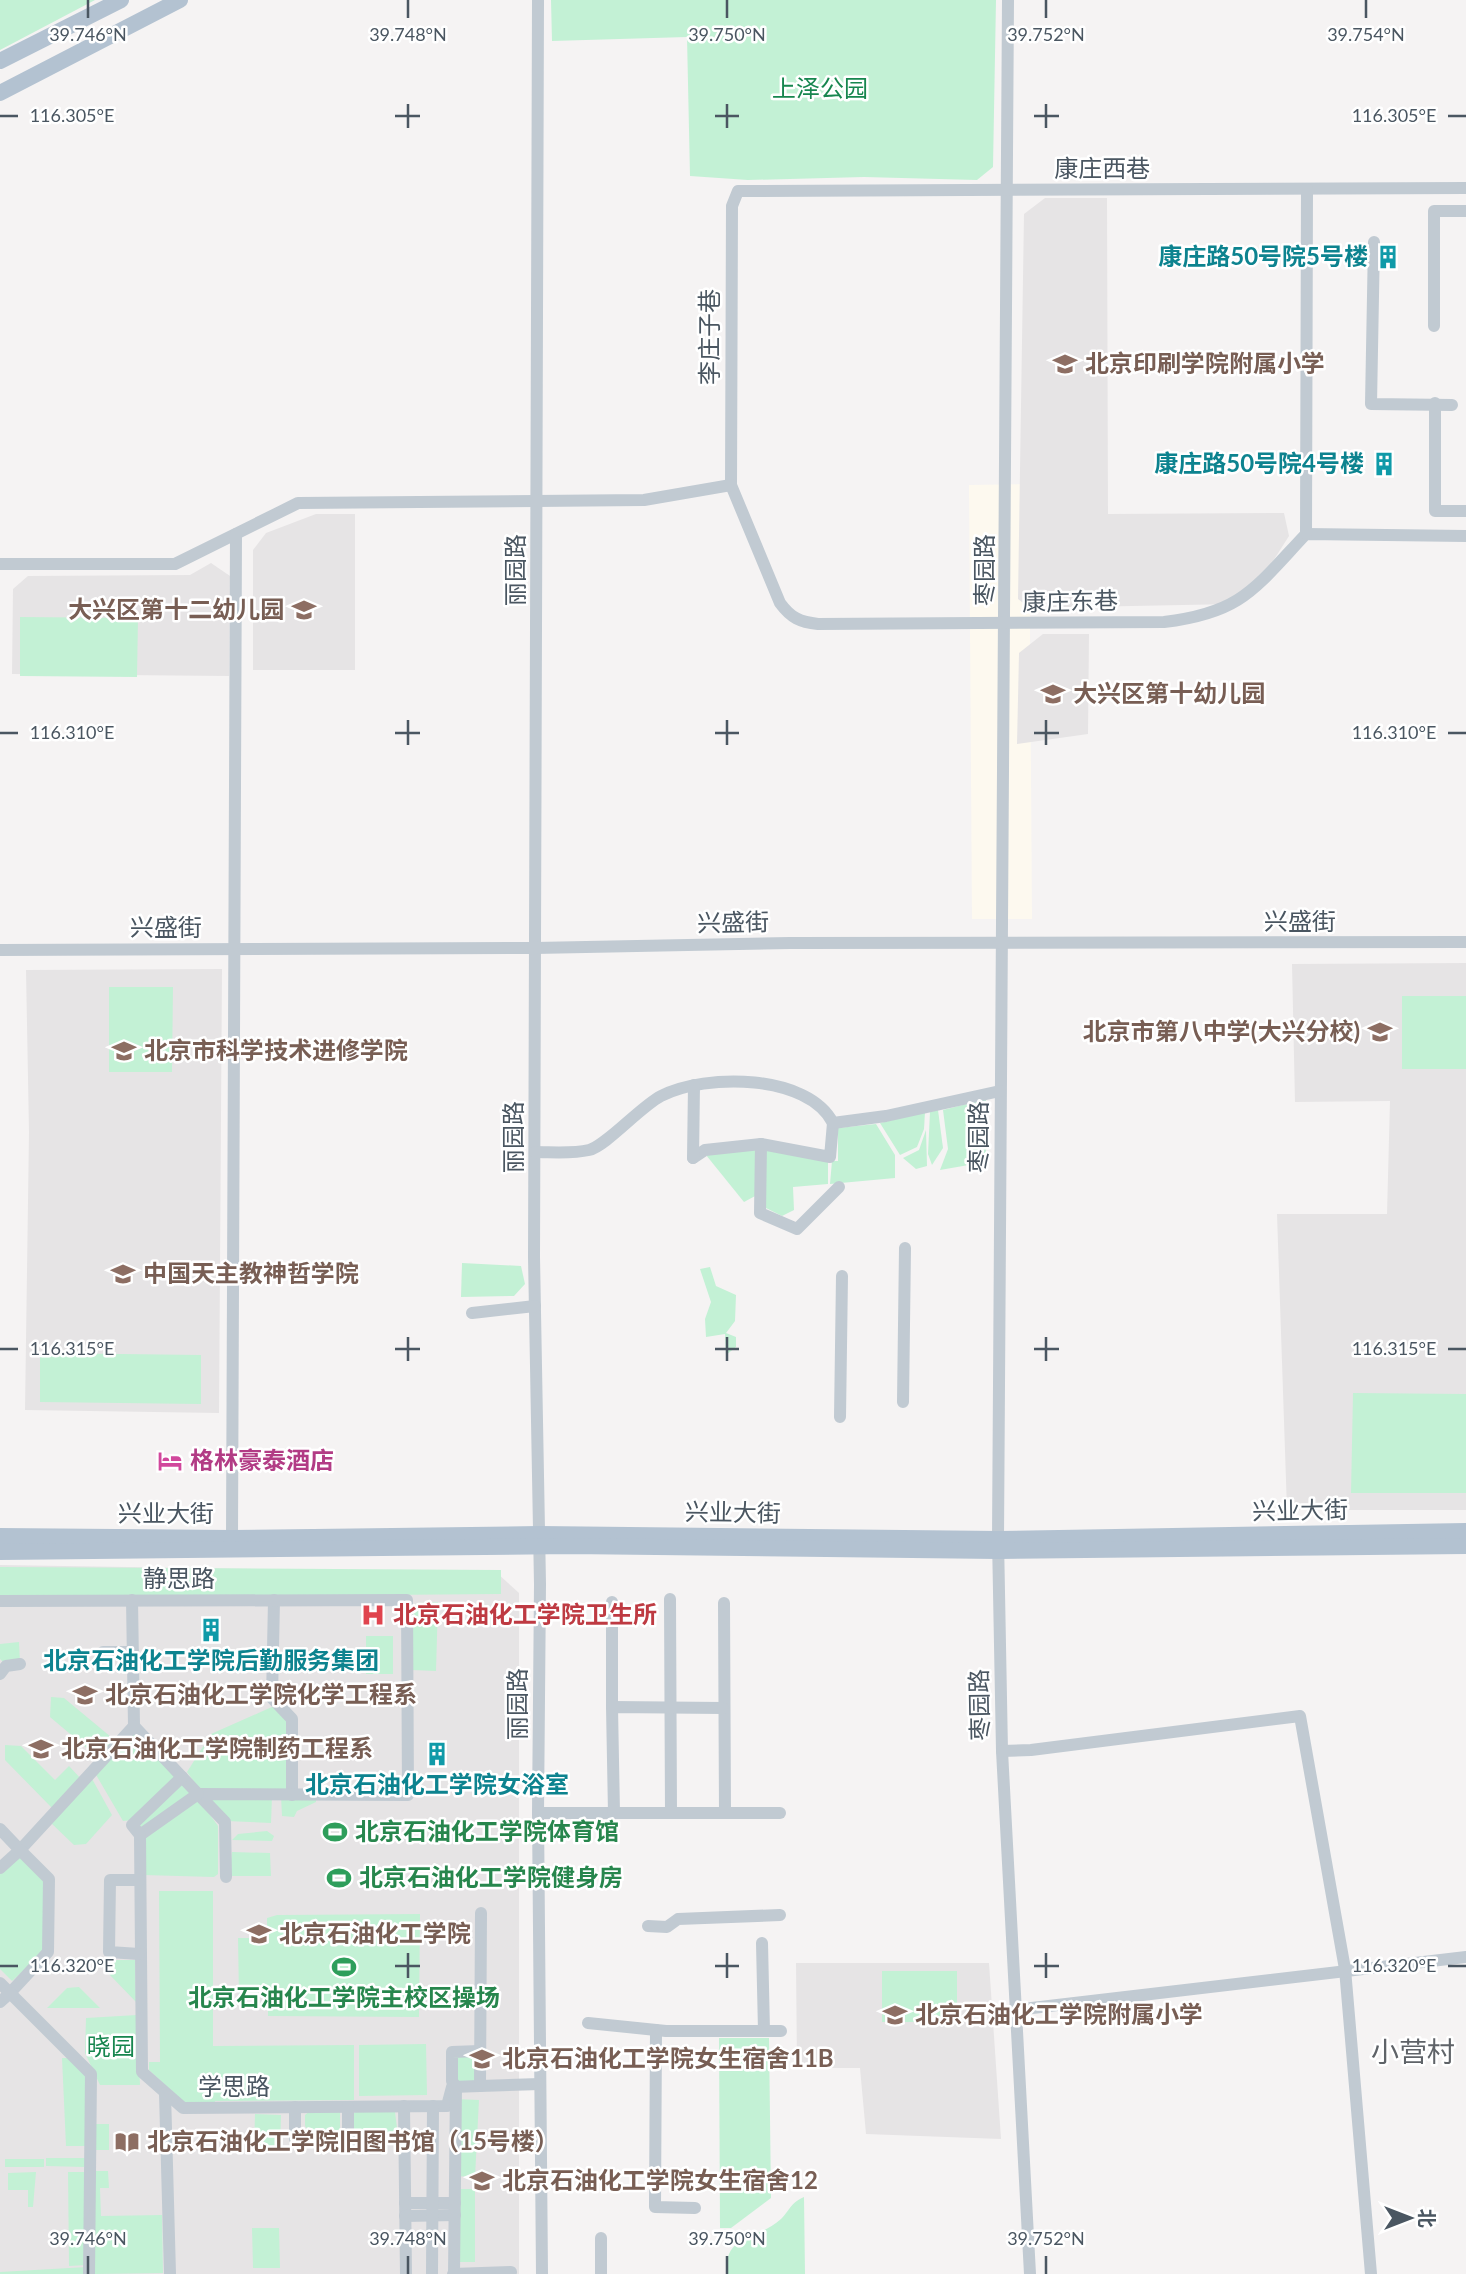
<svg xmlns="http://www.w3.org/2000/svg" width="1466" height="2274" viewBox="0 0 1466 2274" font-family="Lato,'Noto Sans SC',sans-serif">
<rect width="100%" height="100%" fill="#f5f3f3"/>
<path fill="#fdf9ef" d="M 1029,484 L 1032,919 L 972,919 L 969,485 Z"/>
<g fill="#e6e4e5">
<path d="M 1045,198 L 1107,198 L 1108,514 L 1284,513 L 1289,536 L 1257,586 L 1234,604 L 1030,608 L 1018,599 L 1024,214 Z"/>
<path d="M 316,514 L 355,514 L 355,670 L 253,670 L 253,550 L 266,533 Z"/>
<path d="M 211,563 L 230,576 L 229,676 L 12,674 L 13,589 L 28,576 L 190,575 Z"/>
<path d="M 1043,634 L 1089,634 L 1088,734 L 1017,744 L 1019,653 Z"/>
<path d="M 1466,963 L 1466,1510 L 1287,1510 L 1277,1214 L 1387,1214 L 1390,1101 L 1295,1102 L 1292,964 Z"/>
<path d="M 222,969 L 219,1413 L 25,1410 L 29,1132 L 26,970 Z"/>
<path d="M 0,1565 L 497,1573 L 519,1593 L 519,2274 L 0,2274 Z"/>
<path d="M 796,1963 L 989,1963 L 1001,2139 L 866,2134 L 860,2068 L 797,2068 Z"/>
</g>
<g fill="#c3f1d5">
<path d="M 0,0 L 95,0 L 0,50 Z"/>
<path d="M 551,0 L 996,0 L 993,167 L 977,180 L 864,177 L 748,180 L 690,176 L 687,37 L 552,41 Z"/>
<path d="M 20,617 L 138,618 L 137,677 L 20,676 Z"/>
<path d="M 109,987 L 173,987 L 172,1072 L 109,1072 Z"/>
<rect x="1402" y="996" width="64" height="73"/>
<path d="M 986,1099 L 986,1162 L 940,1170 L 948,1149 L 943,1110 Z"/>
<path d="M 938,1110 L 943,1148 L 932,1165 L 928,1154 L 930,1112 Z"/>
<path d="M 925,1112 L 924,1129 L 917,1147 L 900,1155 L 880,1123 Z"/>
<path d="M 876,1124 L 895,1155 L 895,1178 L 830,1184 L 832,1161 L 838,1161 L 838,1128 Z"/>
<path d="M 926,1130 L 927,1166 L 916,1169 L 903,1158 L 919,1150 Z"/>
<path d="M 757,1147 L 757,1195 L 744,1202 L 706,1155 Z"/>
<path d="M 765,1148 L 828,1160 L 828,1184 L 793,1187 L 794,1210 L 782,1216 L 766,1208 Z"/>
<path d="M 462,1263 L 521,1266 L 525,1284 L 514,1296 L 461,1297 Z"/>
<path d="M 710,1267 L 716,1286 L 736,1295 L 735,1321 L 726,1333 L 736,1337 L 736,1347 L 726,1355 L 725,1334 L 706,1337 L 705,1319 L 711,1302 L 700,1269 Z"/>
<path d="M 40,1353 L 201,1355 L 201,1404 L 40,1402 Z"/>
<path d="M 1353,1393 L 1466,1394 L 1466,1493 L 1351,1493 Z"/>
<path d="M 0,1567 L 501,1570 L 501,1594 L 0,1598 Z"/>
<path d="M 438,1602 L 436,1671 L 412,1670 L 413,1606 L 417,1603 Z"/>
<rect x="366" y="1636" width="27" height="38"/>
<path d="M 19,1642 L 20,1663 L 4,1663 L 0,1659 L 0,1644 Z"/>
<path d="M 51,1697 L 64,1698 L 117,1742 L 101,1760 L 50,1717 Z"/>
<path d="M 274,1706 L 288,1720 L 289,1791 L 200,1790 L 187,1772 L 211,1734 Z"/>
<path d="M 134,1734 L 177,1776 L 133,1820 L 123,1821 L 95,1773 Z"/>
<path d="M 5,1745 L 21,1746 L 55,1780 L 69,1766 L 82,1780 L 53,1809 L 5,1760 Z"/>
<path d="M 91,1777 L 112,1815 L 86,1844 L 74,1845 L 50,1822 Z"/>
<path d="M 182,1777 L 198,1794 L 140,1835 L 133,1825 Z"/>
<path d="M 272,1796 L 271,1823 L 226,1821 L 211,1803 L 212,1798 Z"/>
<path d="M 281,1796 L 316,1796 L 316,1802 L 297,1811 L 294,1817 L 282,1816 Z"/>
<path d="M 198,1798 L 218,1826 L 218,1874 L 214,1877 L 143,1875 L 144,1837 Z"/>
<path d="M 267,1831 L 274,1836 L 272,1841 L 232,1840 L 238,1834 Z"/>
<path d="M 232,1852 L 270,1853 L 271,1876 L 229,1876 Z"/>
<path d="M 20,1857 L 46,1884 L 44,1952 L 12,1981 L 0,1969 L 0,1872 Z"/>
<path d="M 159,1891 L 213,1891 L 213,2046 L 354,2045 L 354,2100 L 215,2101 L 214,2105 L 187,2105 L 149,2070 L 149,2062 L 160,2062 Z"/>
<path d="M 420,1914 L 419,2017 L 268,2016 L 268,1996 L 239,1997 L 238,1938 L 267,1938 L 267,1918 L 277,1915 Z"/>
<path d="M 109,1960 L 135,1960 L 136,2002 L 109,1974 Z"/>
<rect x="882" y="1971" width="75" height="51"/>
<path d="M 79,1987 L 100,2008 L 47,2008 L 67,1988 Z"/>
<path d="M 137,2015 L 140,2085 L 100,2085 L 85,2053 L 86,2018 Z"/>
<path d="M 719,2038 L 769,2038 L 771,2198 L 731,2228 L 720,2228 Z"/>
<path d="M 426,2044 L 427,2095 L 359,2096 L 359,2045 Z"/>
<path d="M 474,2053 L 479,2080 L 459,2083 L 456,2079 L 455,2054 Z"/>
<path d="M 62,2058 L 71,2058 L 88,2075 L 86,2146 L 66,2146 Z"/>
<path d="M 456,2099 L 479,2100 L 475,2177 L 454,2176 Z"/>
<path d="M 310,2111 L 340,2112 L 340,2131 L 333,2134 L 310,2133 L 305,2126 L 305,2115 Z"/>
<path d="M 357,2111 L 395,2112 L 397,2128 L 392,2133 L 357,2133 L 351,2127 L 350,2116 Z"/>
<path d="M 255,2114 L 281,2115 L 280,2147 L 254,2146 Z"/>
<rect x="93" y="2124" width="16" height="26"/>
<path d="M 46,2158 L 85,2158 L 86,2163 L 84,2167 L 46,2166 Z"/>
<rect x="5" y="2159" width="39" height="8"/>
<path d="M 93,2171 L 108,2171 L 109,2188 L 100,2188 L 101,2216 L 162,2215 L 163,2273 L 95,2274 Z"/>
<path d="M 36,2172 L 33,2207 L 28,2207 L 28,2190 L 8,2190 L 8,2173 Z"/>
<path d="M 68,2172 L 87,2172 L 88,2265 L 69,2266 Z"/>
<rect x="459" y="2189" width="16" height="73"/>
<path d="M 804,2197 L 805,2274 L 726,2274 C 725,2232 757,2241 781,2219 C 791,2209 789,2204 804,2197 Z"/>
<path d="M 252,2228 L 279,2228 L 280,2268 L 253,2268 Z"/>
<path d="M 87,2267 L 87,2274 L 0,2274 L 0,2272 Z"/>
</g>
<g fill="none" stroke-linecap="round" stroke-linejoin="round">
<g stroke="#c1cad2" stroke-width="12">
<path d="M 538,0 L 534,1257 L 540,1584 L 538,1813 L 542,2274"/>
<path d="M 1008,0 L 998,1539 L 1002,1751 L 1030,2274"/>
<path d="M 1466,188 L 738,191 L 732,206 L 731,485 L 780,603 C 791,618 800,622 818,624 L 1164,622 C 1242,613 1255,588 1306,534 L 1466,536"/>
<path d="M 1374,242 L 1371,404 L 1452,405"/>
<path d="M 1434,326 L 1434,211 L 1466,211"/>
<path d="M 1435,403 L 1435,511 L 1466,511"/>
<path d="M 1306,534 L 1307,189"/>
<path d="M 0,564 L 175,564 L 298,503 L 644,500 L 731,485"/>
<path d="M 0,950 L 535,948 L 790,943 L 1466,942"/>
<path d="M 761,1144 L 830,1157 L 833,1123"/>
<path d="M 535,1152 C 552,1152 572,1154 589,1150 C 606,1146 640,1107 661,1096 C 706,1073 808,1074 833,1123 L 886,1116 L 1000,1091"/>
<path d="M 693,1158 L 705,1150 L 761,1144 L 760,1213 L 797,1229 L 839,1187"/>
<path d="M 693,1158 L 694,1085"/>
<path d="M 472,1313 L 535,1306"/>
<path d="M 903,1402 L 905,1248"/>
<path d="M 840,1417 L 842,1276"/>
<path d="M 232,1538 L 236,534"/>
<path d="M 670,1599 L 671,1813"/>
<path d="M 132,1600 L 134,1726"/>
<path d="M 274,1600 L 272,1698 L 292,1719 L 292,1795"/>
<path d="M 0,1601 L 407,1600 L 408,1795 L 198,1794 L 225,1822 L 226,1877"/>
<path d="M 612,1602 L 612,1707"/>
<path d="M 724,1603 L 725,1813"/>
<path d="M 103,1652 L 133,1652"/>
<path d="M 0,1674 L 6,1666 L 20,1664"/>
<path d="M 1002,1751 L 1031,1750 L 1300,1716 L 1345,1969 L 1371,2274"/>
<path d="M 538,1813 L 780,1813"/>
<path d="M 614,1813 L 612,1707 L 723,1708"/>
<path d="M 0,1829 L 20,1850 L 134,1726 L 198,1794 L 140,1835"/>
<path d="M 140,1835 L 142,2072 L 183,2108 L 447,2106 L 452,2087 L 480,2086"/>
<path d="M 140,1835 L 132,1825 L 182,1777"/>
<path d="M 0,1868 L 20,1850 L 49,1879 L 48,1952 L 10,1993 L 0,1983"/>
<path d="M 481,1913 L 480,2086 L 540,2084"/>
<path d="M 648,1926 L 667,1927 L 678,1919 L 780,1915"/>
<path d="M 762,1943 L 764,2031"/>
<path d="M 139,1954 L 109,1952 L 110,1880 L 139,1880"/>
<path d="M 0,2002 L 10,1993 L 91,2074 L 89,2274"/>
<path d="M 1015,2010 L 1466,1957"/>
<path d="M 588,2023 L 666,2031 L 781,2031"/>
<path d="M 656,2030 L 655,2207 L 695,2208"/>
<path d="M 165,2093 L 170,2274"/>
<path d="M 404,2106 L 406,2274"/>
<path d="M 295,2107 L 295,2139 L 404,2139"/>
<path d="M 348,2107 L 348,2139"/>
<path d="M 405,2203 L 455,2203"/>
<path d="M 405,2216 L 455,2215"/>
<path d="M 432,2274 L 433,2106"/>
<path d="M 453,2274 L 511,2272"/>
<path d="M 454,2274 L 456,2087 L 452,2081 L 452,2052 L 480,2051"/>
<path d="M 601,2274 L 601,2238"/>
</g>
<g stroke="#b3c2d1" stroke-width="16">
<path d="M 0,61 L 121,0"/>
<path d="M 0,93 L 180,0"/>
<path d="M 0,1536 L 232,1538 L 539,1534 L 998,1539 L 1466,1531"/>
<path d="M 0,1552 L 570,1546 L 998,1551 L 1466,1546"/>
</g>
</g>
<path fill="none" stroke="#4a5661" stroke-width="2.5" d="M 88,0 L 88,18M 408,0 L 408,18M 727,0 L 727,18M 1046,0 L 1046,18M 1366,0 L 1366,18M 408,104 L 408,128M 727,104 L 727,128M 1046,104 L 1046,128M 0,116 L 18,116M 395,116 L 420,116M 715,116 L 739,116M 1034,116 L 1059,116M 1448,116 L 1466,116M 408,720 L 408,745M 727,720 L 727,745M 1046,720 L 1046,745M 0,733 L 18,733M 395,733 L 420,733M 715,733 L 739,733M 1034,733 L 1059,733M 1448,733 L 1466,733M 408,1337 L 408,1361M 727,1337 L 727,1361M 1046,1337 L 1046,1361M 0,1349 L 18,1349M 395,1349 L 420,1349M 715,1349 L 739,1349M 1034,1349 L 1059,1349M 1448,1349 L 1466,1349M 408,1953 L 408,1978M 727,1953 L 727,1978M 1046,1953 L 1046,1978M 0,1966 L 18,1966M 395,1966 L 420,1966M 715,1966 L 739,1966M 1034,1966 L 1059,1966M 1448,1966 L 1466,1966M 88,2256 L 88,2274M 408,2256 L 408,2274M 727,2256 L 727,2274M 1046,2256 L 1046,2274"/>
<defs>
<g id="building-bare" transform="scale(1.89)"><path d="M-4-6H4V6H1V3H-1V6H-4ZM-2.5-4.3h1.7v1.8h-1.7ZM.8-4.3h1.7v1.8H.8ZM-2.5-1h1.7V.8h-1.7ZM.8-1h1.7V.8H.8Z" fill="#0f9aa8" stroke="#fff" stroke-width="2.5" paint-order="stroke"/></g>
<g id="school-bare" transform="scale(1.89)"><path d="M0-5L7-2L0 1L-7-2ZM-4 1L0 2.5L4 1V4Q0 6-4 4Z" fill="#8d6e63" stroke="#fff" stroke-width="2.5" paint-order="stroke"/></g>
<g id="university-bare" transform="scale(1.89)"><path d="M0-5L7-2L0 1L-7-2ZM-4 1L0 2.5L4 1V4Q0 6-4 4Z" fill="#8d6e63" stroke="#fff" stroke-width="2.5" paint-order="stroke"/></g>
<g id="hotel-bare" transform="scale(1.89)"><path d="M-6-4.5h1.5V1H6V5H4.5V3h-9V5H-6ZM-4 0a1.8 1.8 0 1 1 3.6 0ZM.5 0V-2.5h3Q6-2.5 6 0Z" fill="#d1479c" stroke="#fff" stroke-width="2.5" paint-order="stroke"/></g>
<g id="hospital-bare" transform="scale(1.89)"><path d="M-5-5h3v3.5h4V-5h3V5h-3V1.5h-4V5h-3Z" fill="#e0444e" stroke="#fff" stroke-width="2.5" paint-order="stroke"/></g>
<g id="stadium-bare" transform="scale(1.89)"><path d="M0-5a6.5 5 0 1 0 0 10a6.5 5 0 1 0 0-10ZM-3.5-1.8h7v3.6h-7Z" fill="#2e9e5b" stroke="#fff" stroke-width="2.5" paint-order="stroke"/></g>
<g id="library-bare" transform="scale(1.89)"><path d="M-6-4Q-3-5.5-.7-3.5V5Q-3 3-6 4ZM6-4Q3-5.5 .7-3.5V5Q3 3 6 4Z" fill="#8d6e63" stroke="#fff" stroke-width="2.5" paint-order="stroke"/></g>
</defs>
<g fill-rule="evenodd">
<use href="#building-bare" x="1388" y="257"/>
<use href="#school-bare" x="1065" y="364"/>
<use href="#building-bare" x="1384" y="464"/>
<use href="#school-bare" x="304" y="610"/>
<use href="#school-bare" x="1053" y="694"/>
<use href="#school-bare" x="1380" y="1032"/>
<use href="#university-bare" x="124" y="1051"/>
<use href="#university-bare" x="123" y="1274"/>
<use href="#hotel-bare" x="170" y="1461"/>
<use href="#hospital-bare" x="373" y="1615"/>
<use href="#building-bare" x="211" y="1630"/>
<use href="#university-bare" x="85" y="1695"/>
<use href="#university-bare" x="41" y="1749"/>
<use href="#building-bare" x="437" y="1754"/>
<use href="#stadium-bare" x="335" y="1832"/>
<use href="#stadium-bare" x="339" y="1878"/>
<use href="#university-bare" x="259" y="1934"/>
<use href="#stadium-bare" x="344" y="1967"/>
<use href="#school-bare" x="895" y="2015"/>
<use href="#university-bare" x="482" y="2059"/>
<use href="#library-bare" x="127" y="2142"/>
<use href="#university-bare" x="482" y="2181"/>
</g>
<g text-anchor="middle" stroke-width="5" stroke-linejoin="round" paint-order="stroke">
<g font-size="24" fill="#17864f" stroke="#fff">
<text x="820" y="97">上泽公园</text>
<text x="111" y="2055">晓园</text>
</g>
<g font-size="24" fill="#4a5661" stroke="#fff">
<text x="1102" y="177">康庄西巷</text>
<text transform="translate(710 337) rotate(-90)" y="8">李庄子巷</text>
<text transform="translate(516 570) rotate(-90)" y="8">丽园路</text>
<text transform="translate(985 570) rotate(-90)" y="8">枣园路</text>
<text transform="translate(1070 602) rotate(-1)" y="8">康庄东巷</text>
<text x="1300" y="930">兴盛街</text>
<text transform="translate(733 923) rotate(-1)" y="8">兴盛街</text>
<text x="166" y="936">兴盛街</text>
<text transform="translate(514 1137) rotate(-90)" y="8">丽园路</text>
<text transform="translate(979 1137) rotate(-90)" y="8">枣园路</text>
<text transform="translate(1300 1511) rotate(-1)" y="8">兴业大街</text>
<text transform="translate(733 1513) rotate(1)" y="8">兴业大街</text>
<text x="166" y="1522">兴业大街</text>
<text x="179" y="1587">静思路</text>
<text transform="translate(518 1704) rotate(-90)" y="8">丽园路</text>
<text transform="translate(980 1705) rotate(-91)" y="8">枣园路</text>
<text x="234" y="2095">学思路</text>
</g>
<g font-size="24" font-weight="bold" fill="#0d838f" stroke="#fff" text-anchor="end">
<text x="1368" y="265">康庄路50号院5号楼</text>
<text x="1364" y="472">康庄路50号院4号楼</text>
<text x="211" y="1669" text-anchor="middle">北京石油化工学院后勤服务集团</text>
<text x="437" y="1793" text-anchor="middle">北京石油化工学院女浴室</text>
</g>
<g font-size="24" font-weight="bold" fill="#785e54" stroke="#fff" text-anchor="start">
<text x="1085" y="372">北京印刷学院附属小学</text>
<text x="284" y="618" text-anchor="end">大兴区第十二幼儿园</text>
<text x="1073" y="702">大兴区第十幼儿园</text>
<text x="1360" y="1040" text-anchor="end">北京市第八中学(大兴分校)</text>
<text x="144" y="1059">北京市科学技术进修学院</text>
<text x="143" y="1282">中国天主教神哲学院</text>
<text x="105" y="1703">北京石油化工学院化学工程系</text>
<text x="61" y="1757">北京石油化工学院制药工程系</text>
<text x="279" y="1942">北京石油化工学院</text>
<text x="915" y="2023">北京石油化工学院附属小学</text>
<text x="502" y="2067">北京石油化工学院女生宿舍11B</text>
<text x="147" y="2150">北京石油化工学院旧图书馆（15号楼）</text>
<text x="502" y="2189">北京石油化工学院女生宿舍12</text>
</g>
<g font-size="24" font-weight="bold" fill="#b23c85" stroke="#fff" text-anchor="start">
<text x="190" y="1469">格林豪泰酒店</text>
</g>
<g font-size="24" font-weight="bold" fill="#be3a42" stroke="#fff" text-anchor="start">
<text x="393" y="1623">北京石油化工学院卫生所</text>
</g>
<g font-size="24" font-weight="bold" fill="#27864d" stroke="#fff" text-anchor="start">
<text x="355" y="1840">北京石油化工学院体育馆</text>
<text x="359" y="1886">北京石油化工学院健身房</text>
<text x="344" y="2006" text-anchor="middle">北京石油化工学院主校区操场</text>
</g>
<g font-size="28" fill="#5f6368" stroke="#fff">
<text x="1413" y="2062">小营村</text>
</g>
</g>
<g font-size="18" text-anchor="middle" fill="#4a5661" stroke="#fff" stroke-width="5" stroke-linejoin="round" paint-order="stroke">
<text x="88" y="41">39.746°N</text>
<text x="408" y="41">39.748°N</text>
<text x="727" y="41">39.750°N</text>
<text x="1046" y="41">39.752°N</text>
<text x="1366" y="41">39.754°N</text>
<text x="72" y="122">116.305°E</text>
<text x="1394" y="122">116.305°E</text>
<text x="1394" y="739">116.310°E</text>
<text x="72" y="739">116.310°E</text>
<text x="1394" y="1355">116.315°E</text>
<text x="72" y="1355">116.315°E</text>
<text x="1394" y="1972">116.320°E</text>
<text x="72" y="1972">116.320°E</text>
<text x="88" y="2245">39.746°N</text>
<text x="408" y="2245">39.748°N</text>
<text x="727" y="2245">39.750°N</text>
<text x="1046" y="2245">39.752°N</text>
</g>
<g transform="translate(1410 2218) rotate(90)" stroke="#ffffff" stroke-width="5" paint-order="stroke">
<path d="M0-5L12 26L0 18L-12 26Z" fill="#4a5661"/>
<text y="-10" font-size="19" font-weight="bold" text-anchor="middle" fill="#4a5661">北</text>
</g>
</svg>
